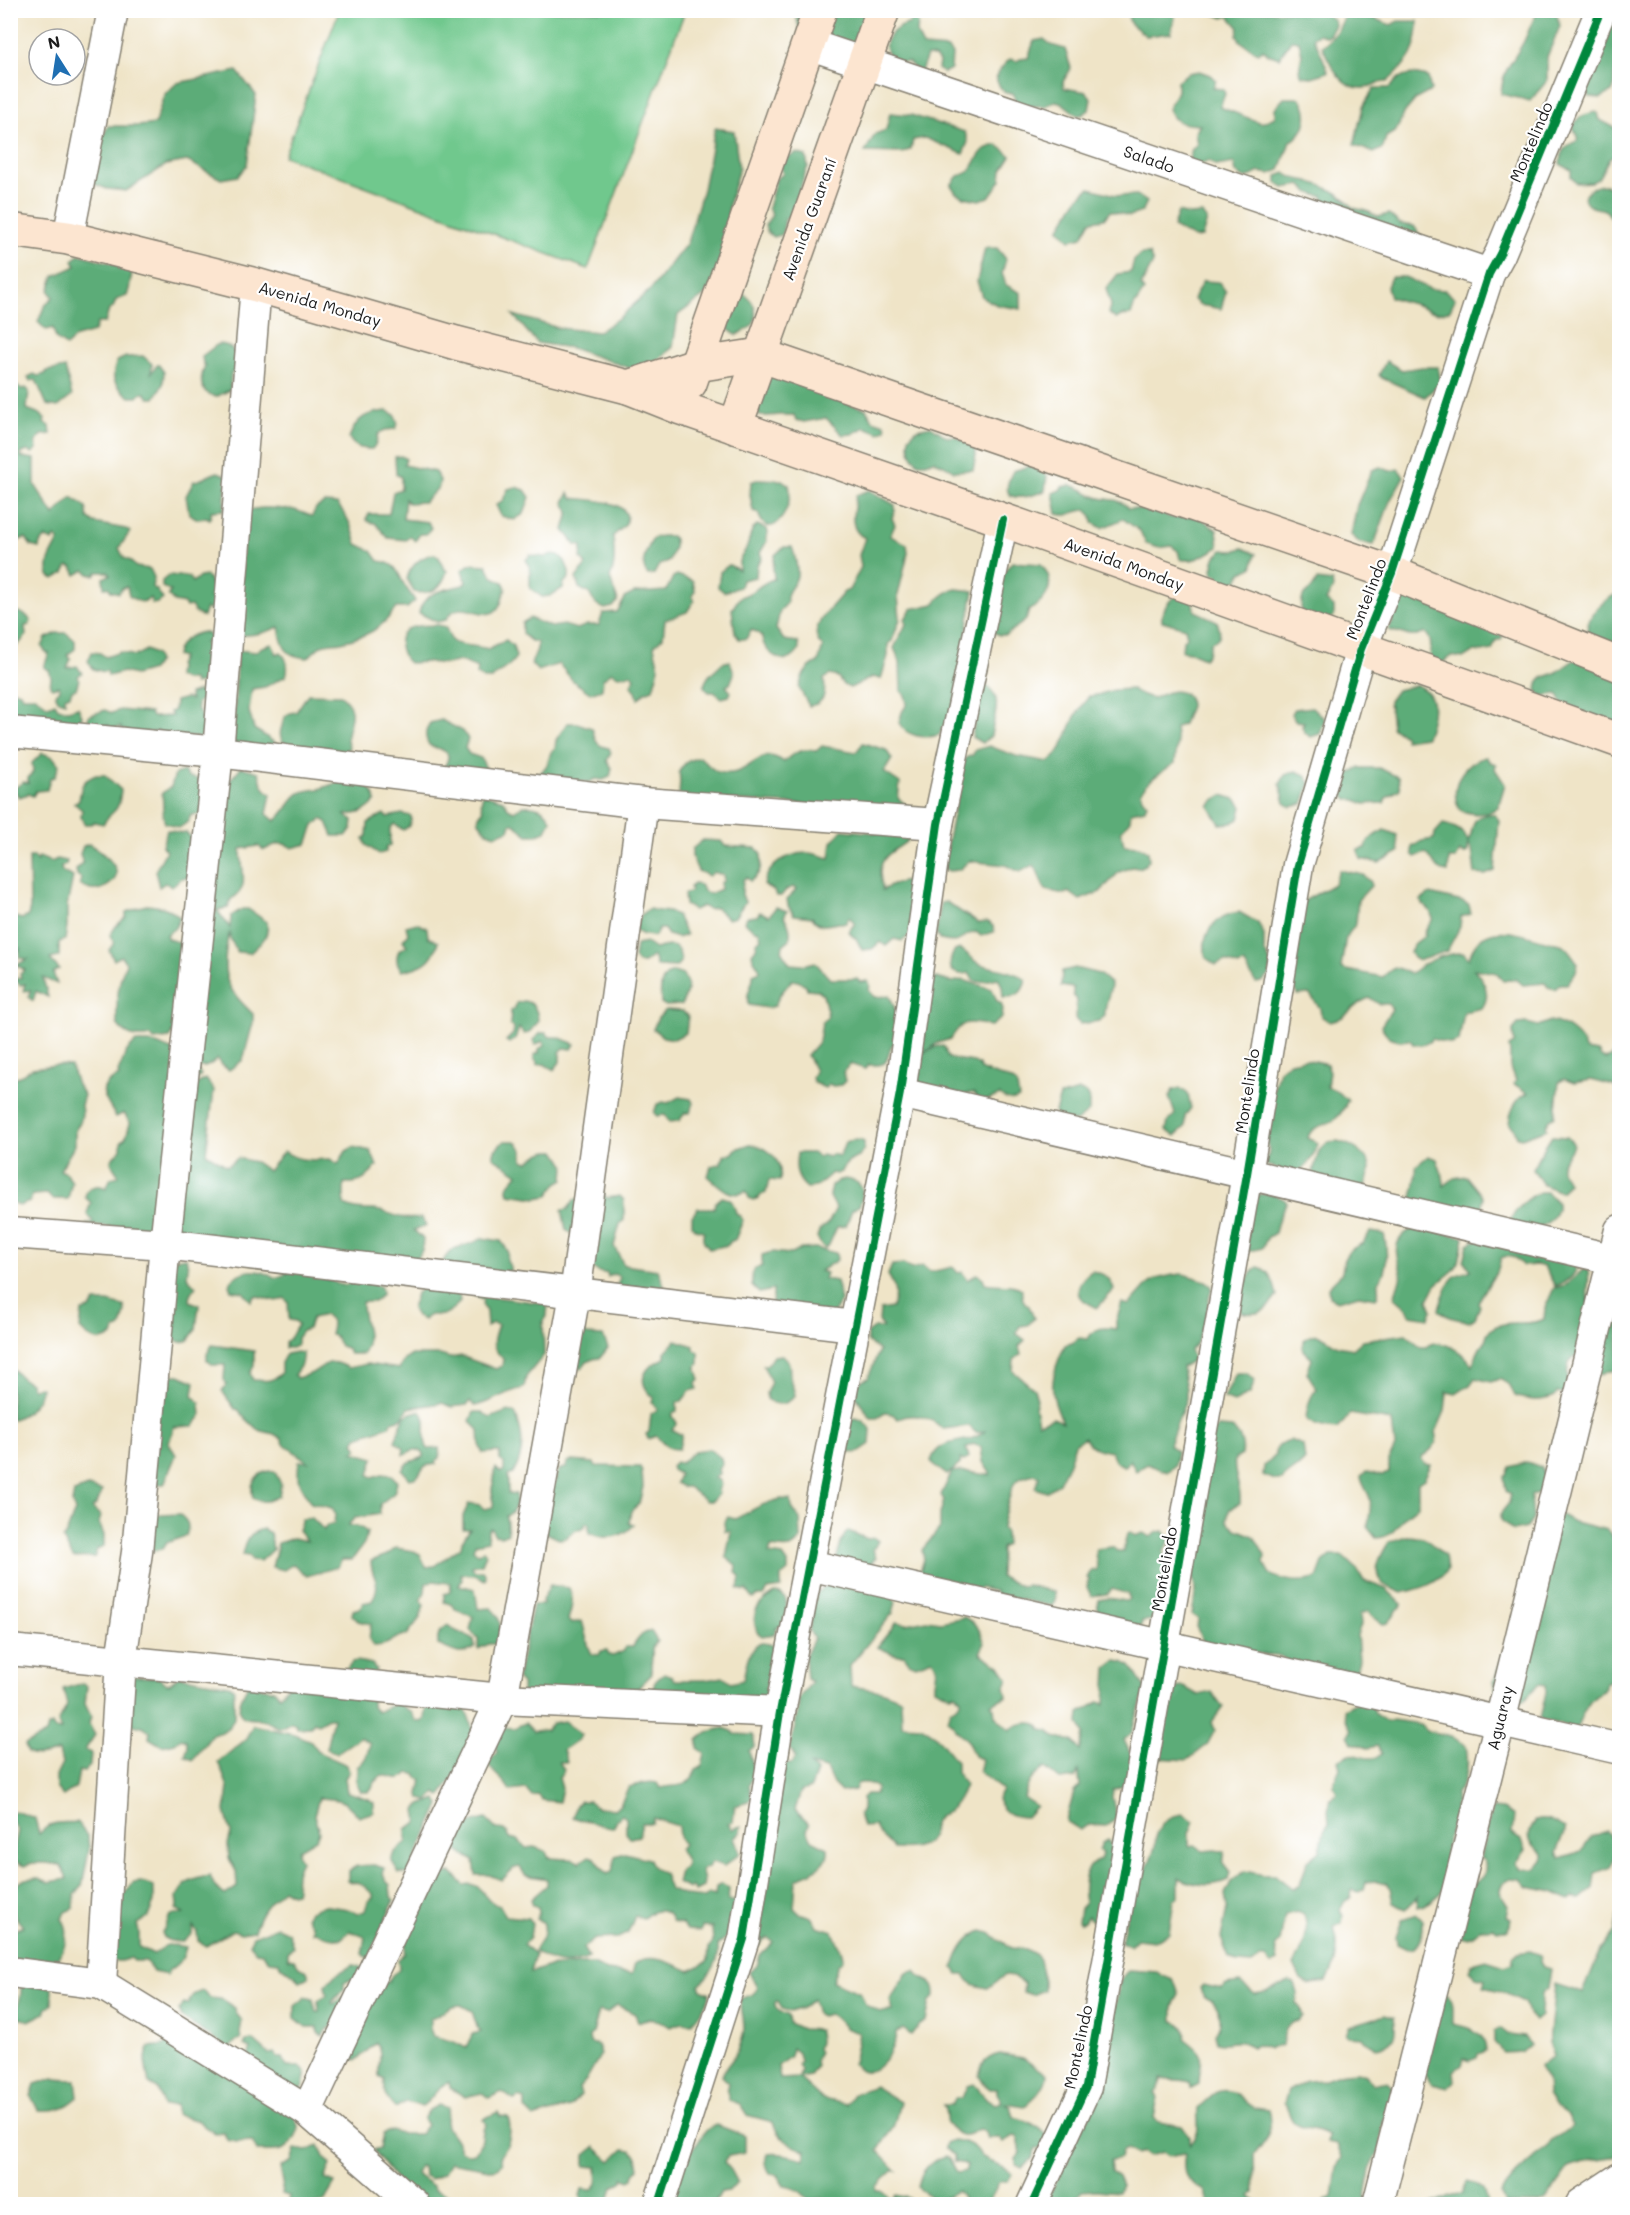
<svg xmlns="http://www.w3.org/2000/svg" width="1630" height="2215" viewBox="0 0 1630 2215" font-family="Mali,sans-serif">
<rect width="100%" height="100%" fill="#fff"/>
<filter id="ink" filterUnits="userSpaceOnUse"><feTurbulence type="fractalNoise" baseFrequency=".0167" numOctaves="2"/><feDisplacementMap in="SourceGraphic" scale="12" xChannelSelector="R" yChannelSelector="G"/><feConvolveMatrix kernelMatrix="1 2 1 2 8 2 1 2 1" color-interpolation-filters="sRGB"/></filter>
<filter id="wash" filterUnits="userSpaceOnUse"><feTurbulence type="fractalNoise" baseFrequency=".008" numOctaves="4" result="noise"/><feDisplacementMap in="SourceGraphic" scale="24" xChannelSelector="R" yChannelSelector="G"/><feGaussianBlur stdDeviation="1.35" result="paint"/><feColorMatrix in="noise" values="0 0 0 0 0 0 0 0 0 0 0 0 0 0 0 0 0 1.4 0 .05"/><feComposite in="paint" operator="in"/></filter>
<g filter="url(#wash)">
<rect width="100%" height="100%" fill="#efe4c7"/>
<path fill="#70c88d" stroke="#467254" stroke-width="1.5" d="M 339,11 L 685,11 L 588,269 L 284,156 Z"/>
<g fill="#5cac78" stroke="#3c644a" stroke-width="1.5" fill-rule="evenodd">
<path d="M 1539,10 L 1556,11 L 1560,26 L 1547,57 L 1547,81 L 1530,101 L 1501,94 C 1503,67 1512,64 1524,41 C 1529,31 1532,20 1539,10 Z"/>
<path d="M 794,11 L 881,11 L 846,53 L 800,30 Z"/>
<path d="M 914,11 L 931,11 L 918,20 L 917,34 L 923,47 L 948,49 L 952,54 L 951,69 L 943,73 L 938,69 L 939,62 L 935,57 L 927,56 L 920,74 L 908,62 L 897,63 C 874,47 889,30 910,23 Z"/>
<path d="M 1127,11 L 1127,10 L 1176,11 L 1171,33 L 1146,36 L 1130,23 Z"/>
<path d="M 1207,11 L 1321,11 L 1334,20 L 1335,25 L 1328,37 L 1319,34 L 1313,37 C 1318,47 1325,61 1328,72 L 1312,77 L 1302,76 L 1299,70 L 1302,55 L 1299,41 L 1291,40 L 1279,58 L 1268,54 L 1263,49 L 1258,53 L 1240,41 L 1237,36 L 1239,28 L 1229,16 L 1223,18 Z"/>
<path d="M 1615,11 L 1619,11 L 1619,63 L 1614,75 L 1615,85 L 1612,92 L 1601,98 L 1589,97 L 1586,89 L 1593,75 L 1596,54 L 1604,51 C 1608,36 1608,24 1615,11 Z"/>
<path d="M 1346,12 L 1367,16 L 1391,25 L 1398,21 L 1418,21 C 1418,51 1409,62 1387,82 C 1376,82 1371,87 1364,88 C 1341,90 1330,63 1322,46 C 1335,36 1341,27 1346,12 Z"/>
<path d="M 1044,39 L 1051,45 L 1065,49 L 1071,68 L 1063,82 L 1064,88 L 1087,92 L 1091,99 L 1089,110 L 1082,115 L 1077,115 L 1062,103 L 1056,101 L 1046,106 L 1017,106 L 1013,93 L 1005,93 C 990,77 997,72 1010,59 L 1017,61 L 1020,59 L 1028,58 L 1034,41 Z"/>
<path d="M 237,71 L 256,95 L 247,165 L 238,176 L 221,179 L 187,161 L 166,165 L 126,191 L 107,189 L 92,183 L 95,153 L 108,126 L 138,126 L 155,124 L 164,95 L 177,83 Z"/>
<path d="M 1199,71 L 1210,75 L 1216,80 L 1213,88 L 1223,89 L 1225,94 L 1220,107 L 1261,123 L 1275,117 L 1275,108 L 1284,98 L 1300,98 C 1312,113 1306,133 1290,142 L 1280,170 L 1270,174 L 1259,172 L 1246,179 L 1236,173 L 1234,163 L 1216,166 L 1209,161 L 1197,166 L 1189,160 L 1192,149 L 1197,144 L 1195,133 L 1200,125 C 1185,124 1175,125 1168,109 L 1177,91 L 1177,81 L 1188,73 Z"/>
<path d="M 1412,74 L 1428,77 L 1431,91 L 1416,99 L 1405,112 L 1396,131 L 1386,137 L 1383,148 L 1374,153 L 1354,145 L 1363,107 L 1374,88 L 1389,88 L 1399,78 Z"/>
<path d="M 1595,112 L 1598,113 L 1600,120 L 1619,130 L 1619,155 L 1610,157 L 1598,179 L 1592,182 L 1576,183 L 1571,177 L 1571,170 L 1560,164 C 1561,151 1564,146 1577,141 L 1578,136 L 1573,128 C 1577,116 1583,115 1595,112 Z"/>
<path d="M 890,113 L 911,115 L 965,132 L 968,142 L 963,154 L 925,138 L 913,140 L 911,149 L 903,153 L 865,152 L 875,134 L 886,130 Z"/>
<path d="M 715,128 L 734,131 L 739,168 L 729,203 L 727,240 L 715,288 L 678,315 L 673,347 L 644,373 L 571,348 L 537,343 L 513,315 L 559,328 L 598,332 L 620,317 L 651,289 L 687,243 L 703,189 Z"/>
<path d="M 998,145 L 1011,156 L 1002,170 L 1001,180 L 989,197 L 979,200 L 964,197 L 956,193 L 951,185 L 958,176 C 975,173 974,159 984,150 C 987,147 994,146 998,145 Z"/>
<path d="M 797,153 L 806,156 L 808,167 C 798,183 802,212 785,219 L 782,235 L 773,237 L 767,232 L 765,225 L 772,215 L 768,208 L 776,179 L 783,174 L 780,166 L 787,158 Z"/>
<path d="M 1285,173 C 1292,179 1299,179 1308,181 C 1326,187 1341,192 1353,208 L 1367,211 L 1378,217 L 1389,214 L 1400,224 L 1414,226 L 1421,237 L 1326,205 L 1323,196 C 1313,196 1308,192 1301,185 L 1284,188 L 1277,183 L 1277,176 Z"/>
<path d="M 1605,185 L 1619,189 L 1619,217 L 1612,218 C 1609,216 1608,213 1606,211 C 1601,207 1593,210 1588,204 C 1576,193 1596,185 1605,185 Z"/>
<path d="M 1090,188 L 1119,196 L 1137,195 L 1147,202 L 1142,212 L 1130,216 L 1110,211 L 1104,219 L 1091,221 L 1082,237 L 1070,240 L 1059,229 C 1069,215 1075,197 1090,188 Z"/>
<path d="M 1178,212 L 1189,215 L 1202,214 L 1207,220 L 1202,237 L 1194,238 L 1173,227 Z"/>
<path d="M 985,248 L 997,248 L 1006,259 L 1002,273 L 1006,285 L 1021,293 L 1021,309 L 997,305 L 982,297 L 977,281 Z"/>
<path d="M 79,254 L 133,269 C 130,279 131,286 127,296 L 116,300 L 113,308 L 109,310 L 105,323 L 97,323 L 94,332 L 76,337 L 66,346 L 56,339 L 53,328 L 46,330 L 38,322 L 44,307 L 53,297 L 49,291 L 54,276 L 76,266 L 73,261 Z"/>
<path d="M 1141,254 L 1149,254 L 1153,263 L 1141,286 L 1144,291 L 1134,306 L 1131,315 L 1121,316 L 1116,319 L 1108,313 L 1111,305 L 1106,289 L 1118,274 L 1131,272 L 1134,260 Z"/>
<path d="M 1391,277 L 1405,277 L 1430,289 L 1445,290 L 1455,299 L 1450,310 C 1435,317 1428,308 1414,304 C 1405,302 1398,300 1390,297 L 1387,287 Z"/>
<path d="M 1203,281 L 1219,282 L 1226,292 L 1221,309 L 1200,305 L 1193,299 Z"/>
<path d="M 745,295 C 754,301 758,312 754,323 C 751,329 742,332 736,335 L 728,329 L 727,317 L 734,298 Z"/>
<path d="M 218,344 C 236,344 236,356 237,371 L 231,373 L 230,390 L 216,397 C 213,396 210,395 207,393 C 198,385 202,374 205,365 L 203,364 L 202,356 Z"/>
<path d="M 143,356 L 152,364 L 151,373 L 158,364 L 164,372 L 163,384 L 155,398 L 149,398 L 145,393 L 141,393 L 138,397 L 130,397 C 115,385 109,380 117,361 L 126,357 Z"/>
<path d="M 1386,361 L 1402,370 L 1422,367 L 1438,367 L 1441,382 L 1425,397 L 1382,378 L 1379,375 Z"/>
<path d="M 772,364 L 834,395 L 837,400 L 866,409 L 873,420 L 885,424 L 886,429 L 879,433 L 865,427 L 852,434 L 843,435 L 826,418 L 804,422 L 796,420 L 794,415 C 788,416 785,414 779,415 C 772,416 767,416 759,416 L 756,407 Z"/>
<path d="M 65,368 L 72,396 L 58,407 L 47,405 L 36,380 L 30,381 L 28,377 L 34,374 L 38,376 L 45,374 L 47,371 Z"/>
<path d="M 16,385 L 22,389 L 26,388 L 29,391 L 27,409 L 40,414 L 45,419 L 44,423 L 50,426 L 51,434 L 42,435 L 36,442 L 37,449 L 33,453 L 27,451 L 21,454 L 21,457 L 35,459 L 35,485 L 54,515 L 72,497 L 86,507 L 88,518 L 94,523 L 126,529 L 130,532 L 119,548 L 124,558 L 129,560 L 136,567 L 150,569 L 154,577 L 152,587 L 157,590 L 163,599 L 158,603 L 152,604 L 150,598 C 142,605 137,601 129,596 L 127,587 L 122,588 L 119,593 L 111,591 L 108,587 L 104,587 L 103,578 L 110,575 L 108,572 L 97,572 L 96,575 L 89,574 L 85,570 L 76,575 L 72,567 L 68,566 L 64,573 L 54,579 L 49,576 C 45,560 53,554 59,540 L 55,537 L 53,541 L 46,538 L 40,543 L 39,548 L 31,546 L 26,538 L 19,540 L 16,545 L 12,540 L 11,544 L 10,386 Z"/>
<path d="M 387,411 L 395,415 L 398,424 L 395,429 L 385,430 L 378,434 L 376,444 L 372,449 C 362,449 354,448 349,438 C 357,417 366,413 387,411 Z"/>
<path d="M 931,426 L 947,437 L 954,436 L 974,445 L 976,455 L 973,470 L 954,471 C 948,466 941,464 933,460 L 926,463 L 918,463 C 911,456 908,447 909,437 L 917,429 Z"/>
<path d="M 401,456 L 406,459 L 404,465 L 435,472 L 440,480 L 439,487 L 424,502 L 408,503 L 405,499 L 403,519 L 428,522 L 431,528 L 426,534 L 420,534 L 415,541 L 410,536 L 406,540 L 388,538 L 375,523 L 369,522 L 366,519 L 369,514 L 389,514 L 393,492 L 401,489 L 401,477 L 396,474 L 395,457 Z"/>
<path d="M 1030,466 L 1044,471 L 1047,476 L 1045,491 C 1024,499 995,505 1013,471 Z"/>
<path d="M 1380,467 L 1390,471 L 1398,469 L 1404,476 L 1390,501 L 1374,545 L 1360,543 L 1351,535 L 1357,505 L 1372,470 Z"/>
<path d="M 218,472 L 227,476 L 224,510 L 211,511 L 211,516 L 209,519 L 207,517 L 198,519 L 189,514 L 186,496 L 194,481 C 204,480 209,474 218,472 Z"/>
<path d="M 759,479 L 782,480 L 789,485 C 795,508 769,547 758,513 L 753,511 L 750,495 L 751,482 Z"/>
<path d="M 1071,485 C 1080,488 1086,491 1094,496 C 1106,502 1118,496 1128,508 L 1141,509 L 1174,518 L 1198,516 L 1217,530 L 1219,547 C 1207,553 1194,564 1180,559 L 1178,551 L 1171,546 L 1159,548 L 1146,544 L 1140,531 L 1123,519 L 1102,528 L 1093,523 L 1092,516 L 1086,510 C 1075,510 1069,518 1057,514 L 1053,493 L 1060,490 L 1062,487 Z"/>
<path d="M 516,487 L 525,490 L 530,497 L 524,514 L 514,520 L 501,516 L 496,505 L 503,500 L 508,489 Z"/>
<path d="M 869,490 L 895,505 L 895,511 L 892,518 L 895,525 L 890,536 L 907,544 L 908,553 L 898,595 L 900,619 L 892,641 L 888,644 L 888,656 L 881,679 L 873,677 L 850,688 L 843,685 L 838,677 L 830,675 L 824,679 C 826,693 825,704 809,706 L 799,688 C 802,675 806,668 818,662 L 823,647 C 803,629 833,607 844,592 L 849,590 L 861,567 L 859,555 L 865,538 C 847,530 854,510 856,495 Z"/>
<path d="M 569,493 L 572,498 C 585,500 634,499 626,523 C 624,528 617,532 613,536 C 614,551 616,564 610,578 L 618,601 L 613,607 L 605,609 C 597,606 593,602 589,593 L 579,588 L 576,578 L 586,565 L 581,558 L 582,546 L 576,545 L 564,530 L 569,512 L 564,502 Z"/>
<path d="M 324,503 L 337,504 C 348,516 353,528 357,544 L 372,551 L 379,561 C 396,563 397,571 404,584 C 407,590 412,595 415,601 L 407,608 L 396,608 C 381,630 367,636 341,642 C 336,643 327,643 322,645 C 317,648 312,654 308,658 C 285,657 282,647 279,627 C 263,634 256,634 239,636 L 244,512 C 258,506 273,508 288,509 C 296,509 305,514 312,516 L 316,508 Z"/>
<path d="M 757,525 L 767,529 L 768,533 L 766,538 L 767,541 L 760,553 L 762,558 L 757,565 L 756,577 L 742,580 L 740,587 L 724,592 L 718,587 L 720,572 L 729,565 L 739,570 L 739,561 L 747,547 L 752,530 Z"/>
<path d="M 661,536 L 671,536 L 674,539 L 674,548 L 669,561 L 659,565 L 654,574 L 648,575 C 638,565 647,549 653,538 Z"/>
<path d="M 784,547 L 792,547 C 795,555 798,569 797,576 C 794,588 785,590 787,603 L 780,611 L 776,629 L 784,640 L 798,642 L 799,648 C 799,650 796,655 794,656 C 782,667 762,650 762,637 L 757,632 L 751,630 L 746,639 L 739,639 L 735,633 L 732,609 L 740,597 C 754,594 761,582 774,579 L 773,568 L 775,555 Z"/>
<path d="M 1243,548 L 1256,554 L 1252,568 L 1241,573 C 1238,584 1231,582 1221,583 L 1218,575 L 1213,574 L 1212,568 L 1214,566 L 1213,563 L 1216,556 L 1223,550 L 1232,551 Z"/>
<path d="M 434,554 L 439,557 L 443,567 L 447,571 C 442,588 433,595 414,592 L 407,579 C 410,566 421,556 434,554 Z"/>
<path d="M 552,554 L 559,555 L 565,561 L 569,571 L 569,578 L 564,583 L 563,588 L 550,596 L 542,597 L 530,588 L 530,566 L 526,560 L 530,555 L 545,557 Z"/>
<path d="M 1012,562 L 1041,564 C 1044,568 1048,573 1049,578 C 1052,592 1041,605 1029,610 L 1026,620 L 1006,635 L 999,635 L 988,628 L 1002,574 Z"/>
<path d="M 470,564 L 487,565 L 492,576 L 503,582 C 507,588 506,590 503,596 C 502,599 502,602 500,605 C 488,629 460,592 446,620 L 437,622 L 419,613 C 423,591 445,590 463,585 L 466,582 L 462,570 Z"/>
<path d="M 169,575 L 189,577 L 192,582 L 200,577 L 206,576 L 210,580 L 214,593 L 209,597 L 214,600 L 211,611 L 206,608 L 203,617 L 195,613 L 191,606 L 186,607 L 184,604 L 174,602 L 168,595 L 171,591 L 162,587 L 162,581 Z"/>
<path d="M 677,575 L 693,581 L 695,591 L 692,596 L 694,601 L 687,612 L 665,620 L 663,637 L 654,646 L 659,668 L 653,689 L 645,692 L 638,699 L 636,691 L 631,685 L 635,678 L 631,674 L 618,676 L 612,672 L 603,679 L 602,689 L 590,693 L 573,681 L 559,664 L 538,671 L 531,664 L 537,649 L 537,642 L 531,641 L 522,634 L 522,623 L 530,618 L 551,627 L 564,625 L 577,629 L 587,625 L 599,625 L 603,613 L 617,612 L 626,597 L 634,593 L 666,591 L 673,577 Z"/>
<path d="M 1317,580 L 1332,582 L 1333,588 L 1326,601 L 1334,607 L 1334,616 L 1326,622 L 1301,613 C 1301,585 1310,598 1317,580 Z"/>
<path d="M 956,589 L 974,591 L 951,721 L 943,727 L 939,735 C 924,739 907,737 899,723 L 902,712 L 907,704 L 905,695 L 901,691 L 900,662 L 894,648 L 906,624 L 905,619 L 911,609 L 934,604 C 940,596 946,591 956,589 Z"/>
<path d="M 1401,591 L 1503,636 L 1500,640 L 1496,640 L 1492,650 L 1482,652 L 1474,651 L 1463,658 L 1451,656 L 1441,664 L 1430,662 C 1430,651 1434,639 1424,632 C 1415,642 1401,632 1389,630 L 1389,626 L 1393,623 L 1390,613 Z"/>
<path d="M 1619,593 L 1619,656 C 1612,652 1599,649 1594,643 C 1575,625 1602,599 1619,593 Z"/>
<path d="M 1177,595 L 1191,597 L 1195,611 L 1217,621 C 1220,630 1223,639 1211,642 L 1208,654 L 1204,658 L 1190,652 L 1182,651 L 1183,640 L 1187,636 L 1185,628 L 1162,621 C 1160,612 1169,600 1177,595 Z"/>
<path d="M 19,612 L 27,616 L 31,621 L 29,625 L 25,626 L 26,636 L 18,645 L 11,646 L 11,617 L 13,613 Z"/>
<path d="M 438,625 L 445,627 C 448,631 449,637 452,641 C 457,646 479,646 488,649 L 506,640 L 513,646 L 516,657 C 510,668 499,670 492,679 L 483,679 L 477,674 L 478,668 L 460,661 L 447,664 L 428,662 L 409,663 C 404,659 401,653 400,646 C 397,623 422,626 438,625 Z"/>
<path d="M 204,632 L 208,634 L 211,639 L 205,643 L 209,652 L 206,656 L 209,658 L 210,665 L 206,668 L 206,673 L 211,673 L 205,682 L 194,684 L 193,680 L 185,680 L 177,677 L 178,665 L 182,658 L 176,656 C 177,642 191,634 204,632 Z"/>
<path d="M 57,633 L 66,633 L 75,640 L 75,649 L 67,655 L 71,659 L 67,668 L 77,666 L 82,673 L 78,676 L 79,679 L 76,689 L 72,690 L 70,695 L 65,697 L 65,702 L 58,700 L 55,694 L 60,689 L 59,686 L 52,688 L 50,686 L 51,677 L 49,670 L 44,667 L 49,653 L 46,653 L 42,647 L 46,638 Z"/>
<path d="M 272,644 L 277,654 L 281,652 C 288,660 289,667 286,676 L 265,687 L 252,689 L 249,711 L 254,729 C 265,735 273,743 285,748 L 233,753 L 237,650 L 255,652 L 262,647 Z"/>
<path d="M 146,650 L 155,654 L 158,661 L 152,670 L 135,675 L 123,672 L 108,676 L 107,670 L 104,672 L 93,669 L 88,661 L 92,652 L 100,653 L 106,657 L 120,652 L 135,656 Z"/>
<path d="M 1574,660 L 1619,661 L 1619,722 L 1587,732 L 1568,716 L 1558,694 L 1542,696 L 1537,692 C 1538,672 1546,679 1557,672 C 1562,669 1568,664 1574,660 Z"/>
<path d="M 730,661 L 734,674 L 730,684 L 726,686 L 731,692 L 729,696 L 722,698 L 714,692 L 709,692 L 704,687 C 705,676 715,671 722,663 Z"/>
<path d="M 981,683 C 1006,695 994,714 991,736 L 982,743 L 972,737 Z"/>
<path d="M 1417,685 C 1421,688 1427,691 1429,694 C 1437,705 1430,727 1426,737 L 1405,740 L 1404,736 L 1392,727 L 1389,701 L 1397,690 Z"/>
<path d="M 10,689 L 20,692 L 22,696 L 35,696 L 48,706 L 55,703 L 58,708 L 68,710 L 78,707 L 82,716 L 81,719 L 75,721 L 71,731 L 11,730 Z"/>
<path d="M 1132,689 C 1137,695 1145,694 1152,699 C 1166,693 1175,686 1189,697 L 1190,706 L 1183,724 L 1175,728 L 1177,744 L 1175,763 C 1162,772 1149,779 1141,792 L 1142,798 L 1147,803 L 1145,809 L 1131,812 L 1130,820 L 1121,831 L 1124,845 L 1139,846 L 1148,851 L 1149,860 L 1145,865 L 1138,868 L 1132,867 L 1119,872 L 1100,892 L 1080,900 L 1069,892 L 1064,894 L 1046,890 C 1039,882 1041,872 1033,865 L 1020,872 L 1005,865 L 969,861 L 959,870 L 949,871 L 942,868 L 965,758 L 973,755 L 975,750 L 989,746 L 1016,756 L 1049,762 C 1062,752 1067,735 1073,721 C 1076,713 1084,704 1089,696 C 1098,696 1102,693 1110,691 C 1116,689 1124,690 1132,689 Z"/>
<path d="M 199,691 L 203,693 L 203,698 L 197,703 L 197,708 L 207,725 L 201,738 L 158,735 L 159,731 L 136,735 L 121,729 L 121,727 L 110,729 L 108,724 L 107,734 L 89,725 L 88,716 L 105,710 L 112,713 L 120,710 L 150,713 L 152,717 L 172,716 L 170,712 L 174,710 L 175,701 L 186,698 L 191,700 L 189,694 Z"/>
<path d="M 308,694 L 341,695 C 364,714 340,728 349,747 L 343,761 C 329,758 289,752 282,740 C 279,735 280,731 282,726 C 284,717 285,713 296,712 Z"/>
<path d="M 1312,707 L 1325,719 L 1320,734 L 1311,737 L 1305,733 L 1302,727 L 1304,722 L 1296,721 L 1291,714 L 1295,709 Z"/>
<path d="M 441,720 L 463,731 L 468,739 L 465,748 L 469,754 L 481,758 L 489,775 L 444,767 C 455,750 442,751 429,745 C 424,736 425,731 430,723 Z"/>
<path d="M 567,723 L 577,723 L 592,728 C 596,739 594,746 609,748 L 611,753 L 607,761 L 612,768 L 610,777 L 603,780 L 595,779 L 590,782 L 536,779 L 547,765 L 551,752 L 555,749 L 556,740 Z"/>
<path d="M 863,743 L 886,750 L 892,759 L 884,772 L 900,783 L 898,798 L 912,810 L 679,798 C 679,789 681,781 679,772 C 684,762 689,760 700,757 C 705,762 712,770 718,772 C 750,781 757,742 784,762 C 792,753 803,748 816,751 L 822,746 L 856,752 Z"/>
<path d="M 42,753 L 53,757 L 59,765 L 55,777 L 50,778 L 47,790 L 36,791 L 33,796 L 28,794 L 19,797 L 16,793 L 15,788 L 23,782 L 28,783 L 28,778 L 33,772 L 32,763 Z"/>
<path d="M 1486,757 L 1490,762 L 1496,764 L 1495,769 L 1505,784 L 1498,807 C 1487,816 1473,815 1460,810 C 1448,788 1462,762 1486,757 Z"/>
<path d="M 241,767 L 259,772 C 261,782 262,788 271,794 L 267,814 L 275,821 C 286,814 289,800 300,793 C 306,790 316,790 322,788 C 339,782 350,776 366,786 C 372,789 375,794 376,801 C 366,812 360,814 345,815 L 353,820 L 352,830 L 346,836 L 333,836 L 327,822 L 321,819 L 314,826 L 307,844 L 292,848 C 281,840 275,845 264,850 L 258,846 L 241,849 C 240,866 252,889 231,899 L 228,908 L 217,910 L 230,928 L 231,916 L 242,909 L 248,909 L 267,922 C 270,937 260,944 250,953 L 237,952 L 230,938 L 230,932 C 226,942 223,968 227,979 C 230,992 244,1005 253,1014 L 253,1023 L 243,1060 L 229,1070 L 221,1065 L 217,1059 C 210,1066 204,1069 195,1066 L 201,1075 L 193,1083 L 193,1086 L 206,1079 L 214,1090 L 206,1153 L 227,1166 L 238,1158 L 255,1162 L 268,1171 L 284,1151 C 299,1162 312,1160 330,1159 L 338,1164 L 346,1151 L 353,1147 L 371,1151 L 377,1166 C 366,1179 362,1184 344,1183 L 344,1205 C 358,1211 360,1209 373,1210 C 394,1212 398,1221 422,1218 L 426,1226 L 414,1230 L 423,1239 L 422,1250 L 417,1260 L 407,1264 L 387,1255 L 323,1272 L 326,1279 C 333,1280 337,1286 344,1285 C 351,1285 346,1283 353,1281 C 362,1279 373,1283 381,1287 L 382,1294 L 374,1302 L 362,1302 C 361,1316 369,1329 367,1344 C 366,1347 364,1350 363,1354 L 350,1354 L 346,1348 L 340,1346 L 335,1337 L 330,1334 C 333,1325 333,1321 325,1315 L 312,1318 L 308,1329 L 302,1331 L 297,1338 L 297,1345 L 292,1348 L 285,1348 L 285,1342 C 294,1338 292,1331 298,1325 L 295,1321 L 289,1320 L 288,1302 L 284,1298 C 274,1305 267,1296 255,1296 L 251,1301 L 243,1292 L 231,1290 L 229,1284 C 239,1267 260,1268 275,1278 L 289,1273 L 188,1248 L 181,1228 L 160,1230 L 85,1225 L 93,1222 L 87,1213 L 91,1203 L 85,1197 L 87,1190 C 93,1186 98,1184 106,1188 L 111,1178 L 119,1176 L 113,1167 L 111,1160 L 121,1149 L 121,1142 L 126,1137 L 130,1123 L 124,1113 L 116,1117 C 105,1098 93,1088 119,1076 L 118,1072 L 127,1051 L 136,1042 C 143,1044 150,1042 156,1044 C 165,1047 170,1051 180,1052 L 216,910 L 210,904 L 230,780 Z"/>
<path d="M 1359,768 L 1379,768 L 1398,777 L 1400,789 L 1386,798 L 1384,803 L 1364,804 L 1356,800 L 1347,799 L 1341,792 L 1340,784 L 1346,776 Z"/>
<path d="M 184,771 L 188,777 L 198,779 L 204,785 L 202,814 L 191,815 L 188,822 L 179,828 L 165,823 C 161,814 164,803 162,793 L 171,787 L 175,774 Z"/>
<path d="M 1296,771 L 1305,775 L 1310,783 L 1303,804 L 1291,807 L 1285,803 L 1280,784 L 1285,775 Z"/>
<path d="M 96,775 L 105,775 L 121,790 C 118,817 114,806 103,824 L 94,822 L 91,824 L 84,824 L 81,817 L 82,810 L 74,803 L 79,801 C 81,786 81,781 96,775 Z"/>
<path d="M 483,794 L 503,800 L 508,808 L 514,811 C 526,802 545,805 551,820 L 546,831 L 535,835 L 528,835 L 514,824 L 511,824 L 509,830 L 496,835 L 487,832 L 478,820 L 479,815 L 483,811 L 481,802 Z"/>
<path d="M 1223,795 L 1237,800 L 1242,807 L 1239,819 L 1232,823 L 1220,824 L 1209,806 L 1214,800 Z"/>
<path d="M 384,814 L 387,817 L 402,814 L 411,816 C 411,824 410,827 403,830 L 394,824 L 390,829 L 390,845 L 386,847 L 386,852 L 379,854 L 366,845 L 364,839 L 367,836 L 368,823 Z"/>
<path d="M 1488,814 L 1494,814 L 1499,820 L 1495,871 L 1485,875 L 1475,874 L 1472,850 L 1468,843 L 1468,851 L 1465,854 L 1460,852 L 1456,859 L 1449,859 L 1448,872 C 1435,871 1434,861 1426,853 L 1415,857 L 1412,854 L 1412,847 L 1422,841 L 1434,839 L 1435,833 L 1443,824 C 1455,827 1463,830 1468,841 C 1476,828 1467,819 1488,814 Z"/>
<path d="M 167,830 L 182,833 L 186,832 L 193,840 L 189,849 L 194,854 L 196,877 L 182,878 L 172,886 L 165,883 L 159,887 L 155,871 L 166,851 L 162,846 Z"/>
<path d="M 842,830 L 912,836 C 902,849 882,851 880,871 C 880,877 882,884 882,890 C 896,883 907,878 923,883 L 909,936 L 902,941 L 894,939 L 886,946 L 880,942 L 872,949 L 862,950 L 856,938 L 852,936 L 849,931 L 855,923 L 849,917 L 846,923 C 832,921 821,932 812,917 L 794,915 L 788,906 L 787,899 L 797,889 L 793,887 L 786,890 L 781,896 L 776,896 L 774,891 L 764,885 C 767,865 787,854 806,853 C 814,852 823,857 830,858 L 832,842 Z"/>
<path d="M 1385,830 L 1397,835 L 1399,852 L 1379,863 L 1361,859 L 1358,850 L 1366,848 C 1368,838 1376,834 1385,830 Z"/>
<path d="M 703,840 L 721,841 L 725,846 L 756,848 L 761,853 C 762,865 761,875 750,881 L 746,877 L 743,880 L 742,895 L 745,902 L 735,917 L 728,919 L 716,908 L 708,909 L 702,906 L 694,910 L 685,905 L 684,894 L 691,891 L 690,887 L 694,884 L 700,885 L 704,891 L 710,894 L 721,889 L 720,883 L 724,881 L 723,875 L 714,872 L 709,876 L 698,871 L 692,857 L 692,849 Z"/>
<path d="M 89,844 C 97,849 114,861 116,871 C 119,883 98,894 88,889 C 85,888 83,886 80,884 L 81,878 L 77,875 L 76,870 L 83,863 L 80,854 L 83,846 Z"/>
<path d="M 29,857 L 34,857 L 37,861 L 39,857 L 51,862 L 57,859 L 67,861 L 66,865 L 61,867 L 62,872 L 73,877 L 67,906 L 67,926 L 65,940 L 59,942 L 59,957 L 50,959 L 59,969 L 53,973 L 57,984 L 43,978 L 48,997 L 36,991 L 33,1001 L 28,997 L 31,990 L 23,991 L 25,984 L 20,985 L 14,979 L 21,978 L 20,974 L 25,970 L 16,965 L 28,959 L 19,958 L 20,948 L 17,951 L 11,947 L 11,916 L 22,919 L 28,916 L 30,908 Z"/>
<path d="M 1339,870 L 1363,875 L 1371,882 L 1371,886 L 1358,900 L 1356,924 L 1346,937 L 1341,968 L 1346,970 L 1383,977 C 1395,965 1396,966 1410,974 C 1427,961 1442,953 1464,953 L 1469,959 C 1479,919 1516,932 1545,941 C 1551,943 1557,942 1563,945 C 1569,949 1573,957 1578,963 L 1576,972 L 1567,984 L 1560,984 L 1555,989 L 1548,987 L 1545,983 L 1523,985 L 1516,979 L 1503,981 L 1497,973 L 1474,969 C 1484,980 1492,994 1482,1008 L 1464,1012 L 1459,1041 L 1451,1044 L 1432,1039 C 1427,1045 1421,1046 1413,1044 L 1410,1040 L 1399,1041 L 1389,1038 L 1381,1026 L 1392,1009 L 1388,1004 L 1379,1004 L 1370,998 C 1355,1001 1350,1018 1330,1022 L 1321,1016 L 1320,1008 L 1309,994 L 1298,995 L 1289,982 L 1304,901 L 1334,884 Z"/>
<path d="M 1430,894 L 1463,902 L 1469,905 L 1471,914 L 1461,917 L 1460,927 L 1447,951 L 1418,961 L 1413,958 L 1410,952 L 1414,944 L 1426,935 L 1424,933 L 1433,919 L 1430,911 L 1422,904 L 1421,900 Z"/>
<path d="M 946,902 L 978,923 L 988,922 L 993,926 L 994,932 L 981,936 L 976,932 C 956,936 967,946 940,940 L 936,933 L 941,903 Z"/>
<path d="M 146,905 C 159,906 171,907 180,918 L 175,928 L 166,935 L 168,939 L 186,944 L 176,1028 L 170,1038 L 154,1040 L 151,1036 C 136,1039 126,1037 117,1024 C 116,1005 118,981 126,963 L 121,956 L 114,960 L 109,950 L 114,943 L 110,935 L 116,926 L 126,917 L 126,912 Z"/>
<path d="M 776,907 L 787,911 L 784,917 C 790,924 791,932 789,940 L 783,945 L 782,952 L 790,964 L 803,965 L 815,962 L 830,979 L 857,979 L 860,982 L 868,981 L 870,985 L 869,990 L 874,997 L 889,996 C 898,1009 897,1025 898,1041 L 892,1045 C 885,1061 891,1066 868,1065 L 865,1069 L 850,1064 L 843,1072 L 845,1081 L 841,1085 L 833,1086 L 829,1084 L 825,1088 L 814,1083 L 812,1078 L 815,1071 L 807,1055 L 819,1041 L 822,1022 L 828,1016 L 823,994 L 818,990 L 807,989 L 806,985 L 798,981 L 792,980 L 779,996 L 775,1006 L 767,1008 L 749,1005 C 744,993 754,985 753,974 L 760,971 C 759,964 752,961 752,953 L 756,948 L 757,942 L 761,938 L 759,931 L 755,930 L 744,922 L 747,917 L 757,916 L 760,912 L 769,916 Z"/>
<path d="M 650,909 C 661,913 666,909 677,915 L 686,935 L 677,938 L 668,935 L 664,929 L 659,929 L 655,936 L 643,935 L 635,930 C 637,920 641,912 650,909 Z"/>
<path d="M 1239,912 L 1258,923 L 1264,934 L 1264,951 L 1271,963 L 1270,975 L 1262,982 L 1256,983 C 1250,977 1250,970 1244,964 L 1238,966 L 1225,961 L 1216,965 L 1206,958 C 1200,934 1215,915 1239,912 Z"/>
<path d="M 417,923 L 427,928 L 428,937 L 438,942 C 433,963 421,967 402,971 C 396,963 395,957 400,949 L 407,946 L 403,940 L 408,934 L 406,926 Z"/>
<path d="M 646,943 L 655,949 C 671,944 679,943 681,961 L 676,967 L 656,966 L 653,956 L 644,963 L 638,963 L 634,958 L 636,945 Z"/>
<path d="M 960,949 C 968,953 973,961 978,963 C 994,970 1013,969 1026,980 C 1023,993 1016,998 1003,997 L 1002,986 L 998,978 L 980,982 L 974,981 L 969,973 C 951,977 946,967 954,951 Z"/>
<path d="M 1075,968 L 1099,974 L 1111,984 C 1110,995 1104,1006 1105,1016 L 1099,1021 L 1080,1024 L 1075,1019 L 1077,1000 L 1073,995 L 1073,988 L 1061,986 L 1062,971 Z"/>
<path d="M 674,972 L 683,975 C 690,987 688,993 681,1005 L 666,1006 L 661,1003 C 660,991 659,975 674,972 Z"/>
<path d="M 936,978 L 952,982 L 963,980 L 992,989 L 997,1001 L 1001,1003 L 1003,1009 L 1002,1018 L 991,1026 C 969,1022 963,1018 951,1039 L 937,1043 L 931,1049 L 924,1052 L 916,1036 L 927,1012 L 923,1006 L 929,980 Z"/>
<path d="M 524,1001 C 535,1003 538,1012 538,1022 L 529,1033 L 524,1034 L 519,1028 L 515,1040 L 509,1043 L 506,1041 L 513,1034 L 514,1028 L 510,1025 L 511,1011 L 515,1008 L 516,1003 Z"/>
<path d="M 666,1010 L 682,1011 L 688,1016 L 686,1033 L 674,1039 L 663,1037 L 653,1029 L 658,1018 Z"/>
<path d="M 1550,1021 C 1564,1023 1583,1036 1585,1050 L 1598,1052 L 1601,1057 L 1605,1059 L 1611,1057 L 1615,1051 L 1619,1051 L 1619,1092 L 1614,1086 L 1599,1082 L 1591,1080 L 1574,1083 L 1564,1079 L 1559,1082 L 1555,1116 L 1550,1119 L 1546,1126 L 1547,1129 L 1522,1138 L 1517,1137 L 1514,1128 L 1509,1124 C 1510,1111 1516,1098 1528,1093 L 1514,1084 L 1516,1080 C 1506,1068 1512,1059 1509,1047 L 1514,1044 L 1513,1030 L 1518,1024 L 1527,1023 L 1538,1026 Z"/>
<path d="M 541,1033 L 546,1033 L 550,1037 L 558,1037 L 575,1044 L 572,1049 L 564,1048 L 560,1052 L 560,1062 L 554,1070 L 544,1064 L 537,1065 L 538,1063 L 534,1059 L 534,1055 L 539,1053 L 539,1049 L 545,1045 L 543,1041 L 535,1045 L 533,1040 Z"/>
<path d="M 938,1046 L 944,1046 L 948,1058 L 974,1062 L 979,1065 L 980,1069 C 990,1075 1011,1077 1016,1084 C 1018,1088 1018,1093 1019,1098 C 1012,1103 1006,1100 1000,1095 L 983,1102 L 978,1100 L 974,1093 L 969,1093 L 964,1096 L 918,1083 L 913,1074 L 918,1055 Z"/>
<path d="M 1305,1059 L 1327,1064 L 1329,1072 L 1327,1087 L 1333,1089 L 1348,1100 C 1344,1108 1341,1115 1334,1120 C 1324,1127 1311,1125 1308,1138 L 1318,1143 C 1315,1157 1306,1166 1296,1175 L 1266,1165 L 1265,1160 L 1269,1154 L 1268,1141 L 1259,1142 L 1279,1070 L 1290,1062 Z"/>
<path d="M 56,1065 L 71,1066 L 77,1085 L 84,1095 L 81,1105 L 82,1113 L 81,1120 L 75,1131 L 75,1145 L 60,1170 L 66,1173 L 72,1182 L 68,1199 L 52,1199 L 47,1194 L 32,1195 L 30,1202 L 19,1206 L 11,1202 L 11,1079 L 22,1075 L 32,1068 Z"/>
<path d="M 1180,1088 L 1188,1094 L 1191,1108 L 1185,1116 L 1185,1127 L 1175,1136 L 1166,1130 L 1168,1122 L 1175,1114 L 1169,1097 L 1173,1090 Z"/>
<path d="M 1079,1091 L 1086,1093 L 1089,1099 L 1089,1112 L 1076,1122 L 1059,1120 L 1055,1112 L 1060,1096 Z"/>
<path d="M 679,1097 L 691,1099 L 693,1103 L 690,1113 L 685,1113 L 679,1121 L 669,1122 L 665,1115 L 657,1116 L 654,1113 L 657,1104 L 663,1102 L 668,1103 Z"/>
<path d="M 1552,1136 L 1567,1137 L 1573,1143 C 1573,1154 1558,1160 1561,1170 C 1562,1174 1567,1178 1568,1183 L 1561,1192 L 1543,1185 L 1533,1169 C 1536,1160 1546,1145 1552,1136 Z"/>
<path d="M 860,1140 L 864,1142 L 864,1149 L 859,1157 C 852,1159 843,1165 841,1172 L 836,1174 L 832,1173 L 816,1187 L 807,1188 C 795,1178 795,1167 797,1153 L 813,1153 L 819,1157 L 822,1155 L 829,1157 L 832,1154 L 839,1156 C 847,1143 841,1140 860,1140 Z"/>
<path d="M 504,1141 L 516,1141 L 523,1150 L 523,1160 L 528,1162 C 536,1155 545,1149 556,1151 L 565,1165 L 564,1179 L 557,1183 L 548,1196 L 536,1198 L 509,1194 C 505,1184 513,1182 518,1174 L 493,1157 L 495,1150 Z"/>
<path d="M 1337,1141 C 1349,1143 1369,1154 1370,1168 C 1370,1176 1364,1188 1360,1195 L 1312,1175 L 1319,1151 L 1328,1142 Z"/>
<path d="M 750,1144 C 770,1147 783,1161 780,1181 L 769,1180 L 766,1193 L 761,1195 L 759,1198 L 753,1200 L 749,1198 L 746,1191 C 732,1200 719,1186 708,1176 L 711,1166 L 718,1164 L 721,1165 L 721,1161 L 723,1159 L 724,1155 L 732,1154 L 736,1149 Z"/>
<path d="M 1428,1156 L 1437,1159 C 1439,1168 1445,1177 1444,1186 L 1454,1178 L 1466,1176 L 1483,1197 L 1482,1207 L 1474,1214 L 1411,1205 C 1412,1191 1418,1179 1416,1166 Z"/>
<path d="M 844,1179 C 863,1181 866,1189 859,1206 L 852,1210 L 846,1226 L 837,1227 L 829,1245 L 825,1248 L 821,1245 L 817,1237 L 819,1231 L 829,1222 L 836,1208 L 829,1195 L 831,1185 Z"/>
<path d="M 603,1192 L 606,1198 L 620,1196 L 624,1200 L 624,1220 L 620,1224 L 614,1246 L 624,1265 L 658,1270 L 664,1285 L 661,1289 L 616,1288 L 620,1277 L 614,1274 L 608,1277 L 607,1273 C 587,1276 586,1246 575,1235 C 574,1234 567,1231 566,1230 L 562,1210 L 568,1209 L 574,1200 Z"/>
<path d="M 1540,1192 L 1547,1192 C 1549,1196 1556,1199 1557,1203 C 1559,1213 1549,1223 1540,1227 L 1577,1259 C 1578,1275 1569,1281 1555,1286 L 1544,1267 L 1537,1265 L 1523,1266 L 1515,1258 L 1507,1256 L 1501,1258 L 1498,1269 L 1478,1302 L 1480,1306 L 1475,1318 L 1469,1322 L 1449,1317 L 1439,1310 C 1439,1305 1449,1281 1453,1278 C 1457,1273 1466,1273 1471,1270 L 1464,1261 L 1468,1244 L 1510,1223 C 1513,1210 1529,1197 1540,1192 Z"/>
<path d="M 1265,1194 L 1276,1195 L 1287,1201 L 1279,1218 L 1275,1233 L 1268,1237 L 1262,1248 L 1247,1252 L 1248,1196 Z"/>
<path d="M 722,1197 C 736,1200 732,1204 737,1215 L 740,1216 L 743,1220 L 735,1240 L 731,1241 L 728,1245 L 710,1249 C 704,1242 701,1240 704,1231 L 695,1229 L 692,1225 L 692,1216 L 698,1208 L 714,1208 L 715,1203 Z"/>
<path d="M 1619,1218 L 1619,1370 L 1609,1371 L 1600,1375 L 1579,1354 C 1564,1360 1568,1375 1567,1389 L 1563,1393 L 1557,1392 L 1555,1396 C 1542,1402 1529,1401 1515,1396 L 1508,1384 L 1503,1381 L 1499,1379 L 1491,1382 L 1475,1378 L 1470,1385 L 1456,1394 L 1447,1392 L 1445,1411 L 1436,1432 C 1440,1444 1430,1451 1421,1458 L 1425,1464 L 1431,1465 L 1424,1479 L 1418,1483 L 1418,1506 C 1413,1510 1407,1514 1403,1519 C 1394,1531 1391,1537 1376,1538 L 1368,1528 C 1368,1518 1372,1508 1370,1499 C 1368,1491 1361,1484 1361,1476 L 1366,1472 L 1383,1475 L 1389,1473 L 1389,1460 L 1395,1447 L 1392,1421 L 1350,1414 L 1338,1429 C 1328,1429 1313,1426 1306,1419 C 1307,1409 1309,1396 1317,1389 L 1307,1373 L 1312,1359 L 1302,1348 L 1304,1340 C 1318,1327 1325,1340 1338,1346 C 1343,1348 1348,1347 1353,1349 L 1363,1340 L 1406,1334 L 1421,1347 L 1426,1347 C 1438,1335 1465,1353 1472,1365 C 1476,1356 1479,1348 1485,1340 C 1487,1336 1486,1334 1489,1331 C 1503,1317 1528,1328 1544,1319 L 1545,1308 L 1554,1288 L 1566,1285 L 1584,1269 L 1588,1271 C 1590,1282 1586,1291 1588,1302 Z"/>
<path d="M 1417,1227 L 1464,1237 L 1459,1262 L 1454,1270 L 1436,1285 L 1428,1300 L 1432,1310 L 1429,1318 L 1410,1315 L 1407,1308 L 1395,1298 C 1395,1289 1400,1284 1401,1275 C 1401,1268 1398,1263 1397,1256 C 1394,1241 1404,1232 1417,1227 Z"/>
<path d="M 1370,1232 L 1384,1234 C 1387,1247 1388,1259 1384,1272 C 1383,1277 1378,1280 1378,1285 C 1378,1288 1379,1291 1378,1295 L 1376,1298 L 1359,1295 L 1337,1301 L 1329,1297 L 1328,1287 L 1342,1273 L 1344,1259 L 1350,1250 L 1363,1243 Z"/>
<path d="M 482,1238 L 501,1241 L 508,1251 L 507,1262 L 510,1265 L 510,1275 L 442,1264 C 452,1241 465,1250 482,1238 Z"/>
<path d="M 815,1248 L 836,1253 L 837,1260 L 820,1271 L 826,1273 L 824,1279 L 836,1281 L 841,1301 L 833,1314 L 769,1308 L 773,1300 L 773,1290 L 759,1293 L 752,1286 L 752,1275 L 755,1268 L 758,1268 L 762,1266 L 762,1255 L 772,1252 L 791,1254 L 801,1249 Z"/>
<path d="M 186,1257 L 188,1267 L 187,1277 L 196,1287 L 191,1292 L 190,1301 L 199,1305 L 196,1329 L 188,1341 L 179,1342 L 163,1331 L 173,1259 Z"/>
<path d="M 904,1264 L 911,1269 L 923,1266 L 930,1272 L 953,1267 L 958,1273 L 962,1272 L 968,1280 L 977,1274 L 983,1278 L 985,1283 C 997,1286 1013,1282 1022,1289 C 1021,1296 1022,1302 1029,1306 L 1034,1318 L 1028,1325 L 1020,1326 L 1016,1333 L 1025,1340 L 1019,1346 L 1021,1354 L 1014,1360 L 1013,1371 L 1034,1389 L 1037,1399 L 1035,1408 L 1038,1423 L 1053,1418 L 1063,1422 C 1047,1393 1051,1374 1065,1345 L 1072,1343 L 1079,1338 L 1088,1339 C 1094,1327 1103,1327 1116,1329 L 1116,1321 L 1122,1303 L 1129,1305 L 1146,1286 L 1156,1279 L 1173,1275 L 1183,1274 L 1206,1281 L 1212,1287 C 1208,1299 1209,1302 1207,1313 C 1205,1323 1199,1332 1197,1343 L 1190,1350 L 1194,1360 L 1182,1367 L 1186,1389 L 1186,1399 L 1169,1445 L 1177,1451 L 1175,1465 L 1167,1472 L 1147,1464 L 1136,1471 L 1130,1460 L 1125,1467 L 1115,1461 L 1111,1452 C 1098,1450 1091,1448 1084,1437 L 1075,1444 L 1069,1463 L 1059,1483 L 1046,1492 L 1035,1488 L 1039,1477 L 1035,1474 C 1030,1475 1020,1477 1016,1481 C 1012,1485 1002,1522 1002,1529 L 1005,1532 L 1006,1545 L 1001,1548 L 1000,1577 L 1021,1586 L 1027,1585 L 1054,1592 L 1055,1600 L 1052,1606 L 997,1595 L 995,1591 L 980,1588 L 975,1592 L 918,1579 L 924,1559 L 922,1550 L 940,1528 L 940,1514 L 944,1500 L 941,1495 L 952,1472 C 964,1469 977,1475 990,1475 L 990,1473 L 983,1462 L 981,1447 L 973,1444 L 966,1448 L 969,1457 L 964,1461 L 961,1459 L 960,1464 L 947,1475 L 935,1466 L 931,1461 C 940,1434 968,1447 985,1431 L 976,1433 L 969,1426 L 943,1429 C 930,1417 914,1412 898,1419 L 892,1414 L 885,1413 L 877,1418 L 871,1418 L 855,1395 L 858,1383 L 868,1378 L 879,1351 L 867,1341 L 867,1333 L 874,1328 L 883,1328 L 879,1321 L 880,1310 L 892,1308 C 896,1295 896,1287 888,1275 L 892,1265 Z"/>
<path d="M 1258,1267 C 1270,1269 1275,1286 1277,1296 C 1267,1310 1260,1317 1241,1312 C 1235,1299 1247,1274 1258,1267 Z"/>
<path d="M 1092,1271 C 1105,1274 1110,1277 1114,1290 L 1097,1308 C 1092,1305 1083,1301 1080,1297 C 1074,1287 1084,1276 1092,1271 Z"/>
<path d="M 426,1286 L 459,1293 L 460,1302 C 456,1306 450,1313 443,1315 C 434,1317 431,1311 424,1320 L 416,1317 L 412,1309 L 416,1293 Z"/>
<path d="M 472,1294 L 548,1304 L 547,1315 L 543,1321 L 544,1355 L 526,1377 L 524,1388 C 504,1392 493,1402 475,1406 L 470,1401 L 467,1405 L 451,1407 L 442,1403 L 409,1408 L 402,1418 L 392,1421 L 390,1426 L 357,1437 L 354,1442 L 358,1449 L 353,1452 L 374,1458 L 369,1475 L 373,1477 L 382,1474 L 392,1475 L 397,1482 L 394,1493 L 380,1504 L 380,1514 L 355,1518 L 348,1525 L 360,1527 L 367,1532 L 365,1542 L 352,1560 L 341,1560 L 338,1567 L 307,1576 L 293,1564 L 284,1570 L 272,1567 L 278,1543 L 293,1538 L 307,1541 L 298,1530 L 302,1519 L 312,1518 L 324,1530 L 327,1525 L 334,1524 L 335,1514 L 332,1508 L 311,1503 C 299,1483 296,1485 299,1461 L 308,1462 L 284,1444 L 282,1439 L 274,1434 L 258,1430 L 241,1414 L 239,1410 L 235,1409 L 222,1391 L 226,1385 L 224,1380 L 225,1365 L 213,1365 L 207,1360 L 207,1354 L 212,1345 L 254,1351 L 254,1366 L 250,1373 L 253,1380 C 265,1381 273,1382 281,1373 L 281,1363 L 286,1354 L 296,1352 L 303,1353 L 301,1365 L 294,1375 L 297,1378 C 302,1376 308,1375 312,1373 C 327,1364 329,1357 348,1368 L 367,1364 L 399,1369 L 404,1360 L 412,1355 L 440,1355 L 450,1358 L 461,1356 L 496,1369 L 502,1366 L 503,1359 C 489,1344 493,1342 498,1325 L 492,1323 L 487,1327 L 486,1312 L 482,1304 L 483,1300 Z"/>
<path d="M 95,1302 L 108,1302 L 124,1306 L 125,1313 L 121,1327 L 115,1330 L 113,1336 C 99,1343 91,1341 80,1329 L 82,1311 L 90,1309 Z"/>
<path d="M 582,1328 L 586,1335 L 603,1336 L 608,1348 L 600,1358 C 592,1358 585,1362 582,1368 L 576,1368 Z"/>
<path d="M 676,1340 L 694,1346 L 694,1350 L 699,1352 L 699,1363 L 696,1368 L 700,1379 L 696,1384 L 698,1389 L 690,1391 L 681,1402 L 677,1403 L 677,1411 L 672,1415 L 677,1423 L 672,1430 L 682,1435 L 679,1449 C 667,1450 663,1443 656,1436 L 648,1439 L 646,1434 L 649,1432 L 651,1414 L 658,1409 L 652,1402 L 654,1398 C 634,1380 645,1366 665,1358 L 665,1352 Z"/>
<path d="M 782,1355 C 793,1362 788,1370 791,1382 C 792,1387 795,1390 795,1396 C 787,1405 777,1407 767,1399 L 766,1393 L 771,1382 L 763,1365 L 767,1365 L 773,1356 Z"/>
<path d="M 10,1367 L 23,1379 L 30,1383 L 32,1388 L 41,1387 C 41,1403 25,1415 11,1420 Z"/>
<path d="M 1236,1373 L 1246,1373 L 1255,1380 L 1250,1394 L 1234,1402 L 1224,1398 Z"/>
<path d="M 168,1375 L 179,1375 L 195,1382 L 193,1395 L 200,1403 L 201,1416 L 193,1426 L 174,1427 L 169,1443 L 176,1455 L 164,1484 L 147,1485 L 152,1381 Z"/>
<path d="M 420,1411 C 431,1421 420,1437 428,1449 L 439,1448 L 440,1458 L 436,1461 L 436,1464 L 425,1466 L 417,1477 L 410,1479 L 402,1470 C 408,1459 414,1462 423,1457 L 424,1453 C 416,1447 411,1451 403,1455 L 404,1448 L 395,1441 C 402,1426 399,1413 420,1411 Z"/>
<path d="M 508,1411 L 515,1413 C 524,1435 525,1453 513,1474 L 508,1476 L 508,1493 L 516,1494 C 516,1503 515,1513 506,1516 L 508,1533 L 501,1536 L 495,1535 L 491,1528 L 488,1530 L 488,1541 L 475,1544 L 473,1549 L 478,1553 L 484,1551 L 486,1554 L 482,1564 L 472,1566 L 474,1571 L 484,1571 L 486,1577 L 485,1580 L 475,1575 L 461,1574 L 462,1580 L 459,1585 L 475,1589 L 478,1609 L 491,1608 C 502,1618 503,1632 495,1644 L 489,1644 L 478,1649 L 478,1639 L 470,1630 L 473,1617 L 455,1609 L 453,1605 L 444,1602 L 444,1594 L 450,1592 L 451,1583 L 433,1581 L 426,1583 L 425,1592 L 421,1600 L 424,1605 L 420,1618 L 407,1635 C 390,1637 392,1646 374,1646 L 369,1639 L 371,1624 L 358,1621 L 352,1615 L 353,1610 L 360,1608 L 363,1603 L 372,1601 C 383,1579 371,1580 371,1561 L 387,1555 L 396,1548 L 414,1551 L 420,1554 L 426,1567 L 434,1566 L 461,1547 L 462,1541 L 470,1529 L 463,1529 L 463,1516 L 469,1503 L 480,1505 L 484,1509 L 493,1507 C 494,1500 493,1497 492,1492 C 491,1485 496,1480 494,1472 L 496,1468 L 500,1472 L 504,1471 L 504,1463 L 500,1460 L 499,1452 L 483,1453 L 480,1447 L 479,1430 L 470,1421 L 474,1412 L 482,1412 L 490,1418 Z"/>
<path d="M 854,1418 L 862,1420 L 871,1429 L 870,1444 L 857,1453 L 849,1452 L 843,1445 L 850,1420 Z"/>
<path d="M 1218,1427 L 1232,1428 C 1240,1436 1244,1443 1242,1455 L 1235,1459 C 1232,1474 1242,1487 1240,1503 L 1229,1510 L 1227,1521 L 1236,1529 L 1254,1536 L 1265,1556 L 1264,1562 L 1269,1574 C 1283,1581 1302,1584 1317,1578 L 1323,1562 L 1330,1556 L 1343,1556 L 1357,1569 L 1364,1581 L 1386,1589 L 1402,1604 L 1388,1623 L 1383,1624 L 1371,1616 L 1369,1611 L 1360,1614 L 1361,1625 L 1357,1635 L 1359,1660 L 1355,1675 L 1290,1664 C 1283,1656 1278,1654 1267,1655 L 1203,1643 L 1197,1628 L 1198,1619 L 1192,1615 C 1194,1603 1198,1586 1191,1575 L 1213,1431 Z"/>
<path d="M 1290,1440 L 1303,1445 L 1305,1460 C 1298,1469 1289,1472 1282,1480 L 1275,1480 L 1263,1475 L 1264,1466 L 1276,1454 L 1276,1449 L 1282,1443 Z"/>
<path d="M 709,1449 L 721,1458 L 722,1463 L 718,1470 L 720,1474 L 714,1478 L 719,1480 L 721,1485 L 718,1490 L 719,1494 L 712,1501 L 706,1501 L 688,1487 L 683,1487 L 676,1483 L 679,1474 L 672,1470 L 671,1466 L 675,1462 L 681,1463 L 694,1451 Z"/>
<path d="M 572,1461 L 594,1463 L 596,1466 L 640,1467 L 642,1471 L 643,1487 L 639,1504 L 631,1511 L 629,1523 L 634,1525 C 626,1534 615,1538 603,1537 C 598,1537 594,1534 589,1533 L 589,1524 L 585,1523 L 585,1527 L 574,1531 L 566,1538 L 559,1539 L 542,1531 L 557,1474 L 560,1469 L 566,1468 L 567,1462 Z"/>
<path d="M 1527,1462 L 1541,1467 L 1546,1481 L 1544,1490 L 1531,1496 L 1533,1519 L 1527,1528 L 1513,1531 L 1501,1520 L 1501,1513 L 1509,1503 L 1511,1494 L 1506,1491 L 1504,1477 L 1507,1475 L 1510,1467 Z"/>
<path d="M 269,1471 L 275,1472 L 281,1484 L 279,1496 C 269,1501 263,1504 253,1498 C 249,1484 255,1474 269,1471 Z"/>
<path d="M 88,1487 L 102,1491 L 97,1504 L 92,1508 L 101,1516 L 99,1523 L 104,1535 L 104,1546 L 97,1549 L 95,1557 L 73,1558 L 63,1539 C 69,1532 70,1520 75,1512 L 72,1503 L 74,1492 Z"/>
<path d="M 781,1499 L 791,1500 L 792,1508 L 800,1519 L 801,1539 C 792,1551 786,1549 771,1547 L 769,1554 L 783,1556 L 788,1563 L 788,1571 L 781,1577 L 781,1588 L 768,1590 L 764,1596 L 758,1596 L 753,1599 L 747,1590 L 745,1591 L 738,1589 L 740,1577 L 736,1572 L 737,1566 L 726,1557 L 731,1531 L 725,1531 L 724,1522 L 728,1517 L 735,1519 C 751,1511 764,1502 781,1499 Z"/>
<path d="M 1554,1511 L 1574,1522 L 1607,1530 L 1619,1543 L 1619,1682 L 1616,1681 L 1606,1683 C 1602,1692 1596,1695 1590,1702 C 1584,1710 1580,1719 1577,1729 L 1540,1719 L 1546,1692 L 1546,1685 L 1539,1684 C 1518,1705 1528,1706 1497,1696 L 1494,1681 Z"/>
<path d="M 152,1512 L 162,1515 L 179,1514 C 188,1521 190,1525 186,1536 L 166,1543 L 162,1549 L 152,1551 L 143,1542 Z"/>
<path d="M 263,1529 L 270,1533 L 273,1549 L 260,1561 L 251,1560 L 249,1556 L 242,1555 C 245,1541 249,1532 263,1529 Z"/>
<path d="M 848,1531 L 868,1539 L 874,1538 L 878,1541 L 873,1550 L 876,1557 L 870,1565 L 836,1559 C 840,1550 840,1538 848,1531 Z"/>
<path d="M 1164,1531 L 1170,1540 L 1163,1553 L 1167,1560 L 1154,1620 L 1142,1621 L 1141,1627 L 1100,1623 L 1096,1613 L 1099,1600 L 1108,1598 L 1126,1601 L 1129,1599 L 1128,1594 L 1112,1589 L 1107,1594 L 1091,1596 L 1087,1587 L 1089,1579 L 1087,1578 L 1091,1571 L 1096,1570 C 1099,1562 1093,1557 1096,1549 L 1112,1547 L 1118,1551 L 1123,1551 L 1127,1534 L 1130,1532 L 1135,1536 L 1143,1533 L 1151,1537 L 1158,1532 Z"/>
<path d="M 1406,1536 C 1431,1537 1427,1542 1445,1556 L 1447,1570 C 1437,1585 1418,1589 1402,1593 C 1396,1590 1388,1588 1383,1584 C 1370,1572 1382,1553 1389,1542 Z"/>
<path d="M 830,1582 L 892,1596 L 896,1602 L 893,1613 L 850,1665 L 851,1686 L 881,1691 L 901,1699 L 902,1725 L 921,1726 L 935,1735 L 956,1761 L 956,1772 L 965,1785 C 962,1794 957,1803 950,1809 C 946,1814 939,1815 935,1821 C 931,1826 933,1829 932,1835 C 927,1849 905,1849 893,1849 C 888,1839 878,1837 875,1826 L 863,1827 L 859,1814 L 862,1809 L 862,1798 L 866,1794 L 875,1794 L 877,1788 C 871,1784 865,1781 857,1784 L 855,1790 L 841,1792 L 833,1784 L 826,1769 L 809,1765 L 817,1771 L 811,1788 L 801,1791 L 795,1810 L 809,1824 L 807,1830 L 812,1840 L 828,1848 C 830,1867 809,1871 796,1880 L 794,1908 L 799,1913 L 811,1917 L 817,1926 L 833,1931 C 836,1942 843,1948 843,1960 L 838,1964 L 832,1981 L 861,1993 L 865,2004 L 871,2008 L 880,2012 L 893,2011 L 890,2000 L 907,1973 L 915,1971 C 923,1985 936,1975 935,1997 L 930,2001 L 926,2021 L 919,2025 L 911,2035 L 903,2029 L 896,2032 C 897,2045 878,2078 861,2070 C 858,2069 856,2066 853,2064 L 859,2033 L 845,2028 L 838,2020 L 829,2014 L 821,2016 L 817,2014 L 813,1999 L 802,2008 L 790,2012 L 782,2009 L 778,2001 L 775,2002 C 774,2010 782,2013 788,2016 L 789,2023 L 802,2029 L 818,2030 L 819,2042 L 817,2049 L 819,2052 L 815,2061 L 816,2066 L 810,2076 L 799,2078 L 822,2099 L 846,2104 L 853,2094 L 874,2086 L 900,2102 L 894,2125 L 878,2151 L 897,2171 L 893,2171 L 877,2186 L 877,2191 L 882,2191 L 892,2200 L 896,2195 L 909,2198 L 914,2204 L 836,2204 L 827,2202 L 822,2198 L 809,2200 C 801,2191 796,2188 784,2186 L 777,2175 L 770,2174 L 765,2162 L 767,2154 C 776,2152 795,2156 804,2159 L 806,2150 C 792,2148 776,2136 773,2122 L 747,2115 L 740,2104 L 729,2100 L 727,2091 L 729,2083 L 722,2076 C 724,2068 730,2063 735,2056 C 748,2032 744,2024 740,1999 L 753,1994 L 757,1988 L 749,1972 L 757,1966 L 760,1955 L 773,1942 L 768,1938 L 763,1940 L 759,1946 L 752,1947 L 785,1764 L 791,1764 L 795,1757 L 790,1748 L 798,1713 L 799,1698 L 812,1682 L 807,1679 L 805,1657 L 814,1638 L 809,1631 L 816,1594 ZM 792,2048 L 798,2053 L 800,2061 L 798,2064 L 801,2070 L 799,2078 L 780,2079 L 778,2066 L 790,2056 Z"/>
<path d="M 550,1585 L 569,1588 C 575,1599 571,1610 568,1620 L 571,1623 L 582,1621 C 586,1632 586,1644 592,1654 L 599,1655 L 601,1651 L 607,1650 L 609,1655 L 613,1656 L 624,1651 L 625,1647 L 633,1647 C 636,1638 641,1633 651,1631 L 657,1641 L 652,1648 C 654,1657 649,1665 652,1674 L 631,1695 L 591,1690 L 591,1686 L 586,1685 L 579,1692 L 522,1693 L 522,1684 L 517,1679 L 533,1605 L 543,1605 L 542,1600 Z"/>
<path d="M 775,1593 C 792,1594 786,1612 784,1625 L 776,1628 L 774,1634 L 762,1636 L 757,1632 C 749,1612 759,1603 775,1593 Z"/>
<path d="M 964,1617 C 978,1625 979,1628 985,1643 L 980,1653 L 1000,1666 L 1008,1678 L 1005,1687 L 1007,1696 L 991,1704 L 994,1708 L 995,1716 L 1010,1730 C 1017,1723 1028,1722 1037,1724 L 1041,1730 L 1049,1731 L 1054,1737 L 1073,1741 L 1080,1750 L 1084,1734 L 1079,1723 L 1080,1713 L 1099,1702 L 1105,1704 L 1107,1668 L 1116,1661 C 1135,1662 1134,1676 1146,1688 L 1131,1734 L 1124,1740 L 1133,1759 L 1129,1783 L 1113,1790 L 1112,1798 L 1117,1818 L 1106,1826 L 1089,1825 L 1080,1830 L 1066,1821 L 1074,1792 L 1080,1786 L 1078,1771 L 1075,1778 L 1060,1780 L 1045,1768 C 1032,1776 1027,1783 1024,1798 L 1036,1806 L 1026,1817 C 1011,1817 1004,1813 997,1800 L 1002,1790 L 979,1772 L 982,1760 L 974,1756 L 967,1740 L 955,1729 L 953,1724 L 948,1720 L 951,1710 L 959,1704 L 961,1699 L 955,1694 L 949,1695 L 935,1688 C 934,1676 941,1670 932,1659 L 916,1665 L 909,1662 L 904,1655 C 895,1657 886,1650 877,1647 L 897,1622 L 906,1624 L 927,1620 L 941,1622 Z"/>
<path d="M 448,1625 C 456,1634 466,1633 474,1640 L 475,1648 C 459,1658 454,1651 438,1645 C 437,1634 439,1631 448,1625 Z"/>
<path d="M 761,1642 L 780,1647 L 773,1675 L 765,1688 L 767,1694 L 762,1702 L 651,1695 L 655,1682 L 664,1673 L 672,1676 L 674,1680 L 705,1680 L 723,1677 L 731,1683 L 743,1680 C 746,1667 747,1648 761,1642 Z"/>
<path d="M 357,1661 L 372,1664 L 376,1669 L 373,1680 L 372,1707 L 377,1712 L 397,1703 L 411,1712 L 416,1721 L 421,1722 L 425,1719 L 426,1710 L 433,1702 L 464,1708 C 470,1714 473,1733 476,1742 L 441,1796 L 436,1793 L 428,1801 L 420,1799 L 419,1794 L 422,1780 L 417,1778 L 415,1774 L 409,1773 C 397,1785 391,1772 380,1777 C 374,1780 374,1788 368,1792 L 361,1792 C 354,1784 357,1777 357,1767 C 366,1761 368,1753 370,1743 L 360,1737 L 337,1753 L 326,1749 L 333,1718 L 328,1718 L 318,1724 L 314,1722 L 310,1727 L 297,1728 L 297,1725 L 291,1722 L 281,1728 C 274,1726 269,1722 263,1720 C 258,1718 249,1720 244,1717 C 233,1711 244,1693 248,1685 L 275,1690 L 279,1696 L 289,1684 L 339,1679 L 352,1662 Z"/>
<path d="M 128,1676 L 160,1678 L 167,1684 L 171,1683 L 178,1676 L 229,1685 L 234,1689 L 234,1718 L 230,1726 L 222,1732 L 212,1735 L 193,1760 L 185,1756 L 188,1746 L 186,1740 L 181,1738 L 175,1743 L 162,1746 L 149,1738 L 150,1731 L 142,1727 L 125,1723 Z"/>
<path d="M 83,1683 L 87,1686 L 85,1704 L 91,1716 L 89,1724 L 95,1735 L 85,1750 L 91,1753 L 90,1766 L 84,1772 L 79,1771 L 76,1787 L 63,1796 L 56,1788 L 56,1776 L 62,1764 L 59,1751 C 48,1754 37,1759 27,1753 L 25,1745 L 46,1734 L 48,1727 L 52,1725 L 54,1729 L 61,1730 L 58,1723 L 67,1705 L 63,1689 Z"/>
<path d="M 1184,1687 L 1198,1695 L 1212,1692 L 1223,1707 L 1212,1722 L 1215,1730 L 1207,1745 L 1188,1760 L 1158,1758 L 1165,1689 Z"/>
<path d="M 1357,1702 L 1372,1703 L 1375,1714 L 1387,1722 L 1393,1720 L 1420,1724 L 1427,1731 L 1451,1736 L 1466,1746 C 1469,1762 1468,1782 1456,1793 C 1458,1812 1448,1830 1446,1848 C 1445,1857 1448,1867 1447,1876 C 1446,1892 1432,1904 1417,1907 L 1418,1896 L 1406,1909 L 1393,1903 L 1390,1888 L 1387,1883 L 1377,1881 L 1366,1882 L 1364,1889 L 1359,1892 L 1352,1890 L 1351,1898 L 1345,1901 L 1340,1910 L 1343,1916 L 1342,1923 L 1333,1927 C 1341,1943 1336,1966 1327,1981 L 1309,1985 L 1301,1980 L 1294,1965 C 1302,1950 1311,1932 1304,1915 L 1297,1912 L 1285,1915 L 1280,1942 L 1275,1946 L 1278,1961 L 1271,1965 L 1265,1958 L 1260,1958 L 1252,1964 L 1237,1963 L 1229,1958 L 1221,1938 L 1227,1908 L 1225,1894 L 1231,1882 L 1245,1871 L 1263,1875 L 1275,1875 L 1293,1889 L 1300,1885 L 1307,1862 L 1320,1851 L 1324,1831 L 1329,1823 L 1328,1811 L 1330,1800 L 1337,1792 L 1333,1785 L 1340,1768 L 1338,1760 L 1350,1754 C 1363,1756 1370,1762 1382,1754 L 1377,1746 L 1368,1748 L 1352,1743 L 1348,1735 L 1351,1730 L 1345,1719 L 1344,1709 Z"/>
<path d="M 564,1721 L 581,1735 L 579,1739 L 563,1750 L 567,1762 L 559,1762 L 564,1769 L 563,1773 L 559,1778 L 562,1788 L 559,1802 L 542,1800 L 537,1795 L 532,1796 L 526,1789 L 510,1791 C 504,1778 494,1776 488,1764 L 497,1752 L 495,1746 L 501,1727 L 514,1728 L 525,1723 L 533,1731 L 546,1730 L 552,1723 Z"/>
<path d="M 253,1725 L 294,1734 L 311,1741 L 320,1753 L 347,1765 L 349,1772 L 345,1778 L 347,1792 L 369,1799 L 374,1803 L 374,1812 L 359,1817 C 345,1800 341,1799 319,1798 L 314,1815 L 319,1832 L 316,1839 L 299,1849 L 298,1854 L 301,1861 C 296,1870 294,1880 297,1889 L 296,1893 L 291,1894 L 283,1889 C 267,1903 260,1911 254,1931 L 241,1933 L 233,1930 L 206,1946 L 198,1941 L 197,1932 L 193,1926 L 192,1934 L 183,1942 C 174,1941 164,1943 162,1932 C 172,1920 163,1912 185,1914 L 176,1909 L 178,1905 L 177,1896 C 182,1892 181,1888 186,1884 C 193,1879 202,1877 210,1876 L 215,1887 L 225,1895 L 237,1887 L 236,1871 L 229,1859 L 228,1844 L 231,1833 L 225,1811 L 228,1787 L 218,1762 L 245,1740 Z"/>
<path d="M 724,1728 L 732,1731 L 735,1734 L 753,1735 L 755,1746 L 749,1751 C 752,1764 759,1773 749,1784 L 752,1797 L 748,1802 L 735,1806 L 733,1822 L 728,1823 L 732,1829 L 741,1826 L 740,1833 L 734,1837 L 740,1853 L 724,1866 L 712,1862 L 708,1867 L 701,1870 L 704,1880 L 703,1887 L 695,1891 L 691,1886 L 689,1889 L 677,1883 L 680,1871 L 686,1865 L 686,1860 L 679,1849 L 683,1844 L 679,1837 L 678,1826 L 653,1818 L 652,1823 L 642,1823 L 639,1836 L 630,1838 L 626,1833 L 626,1818 L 622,1815 L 617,1819 L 614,1827 C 611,1828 577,1819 573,1817 L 575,1807 L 580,1801 L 589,1801 L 597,1807 L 614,1809 L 619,1806 L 629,1787 C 639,1784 647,1781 657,1783 L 660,1788 C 677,1784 688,1790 696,1770 L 702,1767 L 705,1753 L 698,1748 L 698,1740 L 707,1732 Z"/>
<path d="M 437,1799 L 440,1805 L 408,1874 L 399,1873 L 391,1860 L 394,1853 L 408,1841 L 406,1839 L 406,1829 L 418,1822 L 416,1810 L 420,1805 Z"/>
<path d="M 1492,1808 L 1503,1809 L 1514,1816 L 1512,1834 L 1522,1840 L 1526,1850 L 1516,1863 L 1521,1869 L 1535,1869 L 1543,1860 L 1543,1854 C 1529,1842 1524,1838 1536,1820 C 1548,1816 1554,1823 1565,1828 L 1565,1832 L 1557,1853 L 1560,1858 L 1581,1851 L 1591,1837 L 1606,1831 L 1618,1841 L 1617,1854 L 1609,1868 L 1595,1873 L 1593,1888 L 1580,1899 L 1573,1898 L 1569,1900 L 1553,1892 L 1528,1887 L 1521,1879 L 1510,1878 C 1496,1887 1501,1895 1508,1905 L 1506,1917 L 1511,1919 L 1509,1930 L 1497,1930 L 1493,1927 L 1489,1929 L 1480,1928 C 1473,1938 1466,1938 1454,1936 L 1471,1886 L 1484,1876 C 1485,1868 1488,1862 1480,1858 Z"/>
<path d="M 15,1811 L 35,1818 L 39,1834 C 53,1819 60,1824 77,1822 L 88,1837 L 89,1850 L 82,1887 L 75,1895 L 74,1908 L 65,1912 L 62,1919 C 74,1934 60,1959 50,1971 L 11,1967 L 11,1932 L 23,1926 C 10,1914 12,1904 12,1887 L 25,1879 L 38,1878 L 49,1882 L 67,1879 C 62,1862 60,1865 45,1863 C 36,1863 32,1862 24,1866 L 16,1862 L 14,1848 L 18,1831 L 11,1819 L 11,1814 Z"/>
<path d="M 1183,1814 L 1194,1821 L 1191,1829 L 1189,1832 L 1189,1846 L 1194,1845 L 1203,1851 L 1215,1850 L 1225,1852 L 1223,1863 L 1230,1872 L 1228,1880 C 1210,1888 1194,1885 1179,1878 L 1179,1897 L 1174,1900 L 1169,1933 L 1154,1941 L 1137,1939 L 1130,1946 L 1121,1942 L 1135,1878 L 1144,1875 L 1155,1848 L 1156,1834 L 1163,1823 L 1173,1816 Z"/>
<path d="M 486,1819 L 496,1829 C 504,1829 507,1830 510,1838 L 518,1840 L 526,1848 L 534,1847 L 546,1851 L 548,1857 C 559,1861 571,1856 580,1862 L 589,1856 L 595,1858 L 607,1874 L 612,1872 L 615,1856 L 625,1853 L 649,1859 C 650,1867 657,1871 664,1874 L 670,1890 L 686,1896 L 704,1898 L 708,1894 L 715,1896 L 716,1887 L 722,1884 L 729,1889 L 728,1900 L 737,1902 C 735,1912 727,1929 727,1937 L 718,1945 C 720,1963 711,1973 699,1985 L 701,1989 L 710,1993 C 706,2006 700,2014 691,2024 L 681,2023 L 670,2027 C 660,2020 650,2016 638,2022 L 635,2014 L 617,2005 L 607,2013 L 599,2011 L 593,2033 L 589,2036 L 590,2043 L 598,2045 L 601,2054 L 586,2080 L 579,2088 L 581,2095 L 569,2107 L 534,2118 L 525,2109 L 525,2100 L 519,2097 L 514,2100 L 502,2092 L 489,2098 L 482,2093 L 465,2097 L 450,2088 L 449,2082 C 435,2087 435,2098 422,2106 L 406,2102 L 395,2108 C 386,2099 382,2091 384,2079 L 379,2076 C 377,2063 384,2053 376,2043 L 357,2060 L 340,2057 L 372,1984 L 388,1982 L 392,1975 L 399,1970 L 398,1960 L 405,1953 L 406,1942 L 402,1937 L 425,1883 L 432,1882 L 432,1878 L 444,1873 L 452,1873 L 464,1885 C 483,1880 483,1902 500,1906 L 506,1916 L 528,1918 L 532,1924 L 530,1937 L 523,1945 L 535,1954 L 530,1973 L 546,1967 L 581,1964 L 594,1964 L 607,1971 L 632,1974 L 635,1963 C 651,1952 674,1964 690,1971 L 708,1961 L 709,1947 L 713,1942 L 712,1928 L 702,1927 L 701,1931 L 686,1930 L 682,1924 L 673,1922 C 668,1908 653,1908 644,1918 L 635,1916 L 628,1933 L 618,1938 L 594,1939 L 583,1948 L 589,1958 C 565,1967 554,1965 534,1951 C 539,1940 548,1935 543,1922 L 536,1919 L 539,1913 L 538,1907 L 533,1905 L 531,1899 L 547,1885 L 547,1879 L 525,1875 L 520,1867 L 514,1868 L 502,1880 L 489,1875 L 476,1875 L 474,1861 L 459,1852 L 455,1846 C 458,1827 469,1822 486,1819 ZM 461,2005 L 472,2011 L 477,2027 L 481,2032 L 473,2034 L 466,2048 L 454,2042 L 433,2036 L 430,2029 L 430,2019 L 452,2006 Z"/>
<path d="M 1108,1840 L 1114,1852 L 1106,1909 L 1100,1914 L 1104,1918 L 1098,1924 L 1090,1919 L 1088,1916 L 1084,1922 L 1080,1923 L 1078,1921 L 1080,1908 L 1085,1903 C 1082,1888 1083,1865 1100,1860 L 1102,1854 L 1099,1850 L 1102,1843 Z"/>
<path d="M 374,1865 L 384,1868 C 382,1875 384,1880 390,1885 L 391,1896 L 394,1900 L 369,1959 L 362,1954 L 365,1937 L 350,1931 L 341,1939 C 332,1938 323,1937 315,1931 L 312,1933 L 313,1927 L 306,1917 L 310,1911 L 324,1905 C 336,1909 346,1905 357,1914 L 365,1911 L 368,1901 L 373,1898 L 373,1894 L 360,1883 L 348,1881 L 348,1871 L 357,1866 Z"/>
<path d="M 141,1882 L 154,1886 L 154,1902 L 148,1917 L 137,1924 L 139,1932 L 139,1947 L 154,1954 C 166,1944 171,1944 186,1947 C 183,1959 180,1965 169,1970 L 167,1975 L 153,1972 L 146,1961 L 134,1961 L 131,1958 L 121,1961 L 113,1961 L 116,1916 L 122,1907 L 121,1899 L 133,1883 Z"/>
<path d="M 1619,1906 L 1620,2054 L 1613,2072 L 1619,2080 L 1619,2156 L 1592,2160 L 1569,2168 L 1545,2201 L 1537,2204 L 1505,2204 L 1501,2194 L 1519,2171 L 1553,2140 L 1572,2126 L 1566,2114 L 1556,2107 L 1548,2094 L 1547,2080 L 1539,2067 L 1553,2056 L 1549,2043 L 1555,1984 L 1583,1993 L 1601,1950 L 1615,1931 Z"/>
<path d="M 1416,1915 L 1423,1920 C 1424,1931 1421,1941 1414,1948 L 1407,1949 L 1397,1944 L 1396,1937 L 1402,1920 Z"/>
<path d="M 277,1927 L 288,1932 L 293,1946 L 288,1952 L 288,1958 L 294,1959 L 300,1968 L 307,1971 L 309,1977 L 300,1981 C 294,1974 288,1971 280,1966 L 279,1962 L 269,1961 L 262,1953 L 256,1952 L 249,1944 L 253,1936 Z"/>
<path d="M 982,1931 L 989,1933 L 1012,1948 L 1026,1949 L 1038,1956 L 1044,1981 L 1044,1990 L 1032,1995 L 1023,1992 L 1024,1983 L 1013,1976 L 1005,1975 L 988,1988 C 977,1986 969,1985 964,1974 L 958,1974 L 954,1968 C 958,1951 966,1938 982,1931 Z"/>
<path d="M 1530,1951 L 1541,1955 L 1540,1962 L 1543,1967 L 1551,1969 L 1548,1989 L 1542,1994 L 1541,2016 L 1535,2021 L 1528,2013 L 1524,2002 L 1500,1991 L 1483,1987 L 1485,1979 L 1476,1977 L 1469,1970 L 1472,1964 L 1486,1960 L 1505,1966 L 1513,1963 L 1512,1956 L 1517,1953 Z"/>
<path d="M 353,1965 L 359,1966 L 362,1968 L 362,1978 L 350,1980 L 344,1983 L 344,1989 L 332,2002 L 333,2004 L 348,1994 L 333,2026 L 326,2030 L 323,2036 L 318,2033 L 318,2027 L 306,2027 L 295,2018 L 295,2006 L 306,1997 L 313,1999 L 316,2012 L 319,2012 L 318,2000 L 327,1995 L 325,1986 L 335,1975 Z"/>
<path d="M 1129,1970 L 1157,1972 C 1171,1984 1173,1971 1179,1995 L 1173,2005 L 1173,2021 C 1182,2023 1187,2029 1185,2039 C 1211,2058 1199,2057 1199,2084 L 1191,2088 L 1190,2082 C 1180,2079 1172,2081 1161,2079 L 1159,2089 L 1155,2093 L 1158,2098 L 1154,2118 L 1159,2122 L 1182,2126 L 1190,2137 L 1190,2145 C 1203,2130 1196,2123 1198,2107 C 1205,2103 1210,2095 1217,2092 C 1238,2085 1243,2105 1255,2108 C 1259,2109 1264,2109 1269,2110 C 1275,2128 1265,2142 1254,2155 L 1255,2193 L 1251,2196 L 1258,2204 L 1208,2204 L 1205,2191 C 1186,2180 1181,2176 1185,2153 L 1168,2156 L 1163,2152 L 1149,2156 L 1143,2152 L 1137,2155 L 1128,2149 L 1122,2151 L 1120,2158 L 1110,2160 L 1111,2171 L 1118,2177 L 1122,2186 L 1118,2192 L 1096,2190 L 1082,2191 L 1074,2200 L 1081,2204 L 1044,2204 L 1063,2167 L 1068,2163 C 1066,2150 1082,2125 1090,2116 L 1087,2111 L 1114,2006 C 1124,1990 1112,1985 1129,1970 Z"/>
<path d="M 1289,1981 L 1295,1984 L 1298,1992 L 1296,2003 L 1301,2009 L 1302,2016 L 1298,2021 C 1285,2023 1284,2034 1282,2045 L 1269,2049 L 1257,2045 L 1252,2047 C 1233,2036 1232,2046 1217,2042 L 1215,2034 C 1224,2020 1220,2015 1213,2001 C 1206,1998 1202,1996 1200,1988 L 1203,1985 L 1222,1989 L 1226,1985 L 1240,1983 L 1255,1994 L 1266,1992 Z"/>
<path d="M 26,1982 L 52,1988 L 52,2005 L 47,2007 L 45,2013 L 29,2021 L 17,2017 C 15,2006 22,2000 21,1989 Z"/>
<path d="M 203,1991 L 210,1998 L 221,1999 L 235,2008 L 236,2013 L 242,2021 L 240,2032 L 241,2040 L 235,2042 L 229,2049 L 181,2017 L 179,2010 L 184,2004 L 189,2004 C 190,1995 195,1993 203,1991 Z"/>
<path d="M 1441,1994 L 1447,1994 C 1456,2002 1452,2014 1453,2024 C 1471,2028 1485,2031 1486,2051 L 1478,2054 L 1477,2058 L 1469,2061 L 1464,2058 L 1462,2065 L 1454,2071 L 1455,2081 L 1448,2088 L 1432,2084 L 1422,2068 Z"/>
<path d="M 1385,2015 L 1394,2018 C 1397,2033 1395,2044 1377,2048 L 1364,2040 L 1362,2037 L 1348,2036 L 1346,2034 L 1349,2026 Z"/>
<path d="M 1500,2028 L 1509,2035 L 1524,2037 L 1531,2045 L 1522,2052 L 1503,2053 L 1494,2043 L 1494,2032 Z"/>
<path d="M 168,2039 L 294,2114 L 299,2129 C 288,2155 280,2151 257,2151 L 252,2141 L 237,2142 L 227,2140 L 224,2133 L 215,2134 C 210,2129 202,2127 199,2121 L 176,2115 L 176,2105 L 163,2106 L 158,2088 L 149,2084 L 145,2061 L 149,2047 L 165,2045 Z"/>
<path d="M 253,2040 L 269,2054 L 274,2053 L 278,2058 L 283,2058 L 287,2067 L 301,2067 L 306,2072 L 303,2086 L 297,2094 L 247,2059 L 251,2048 L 244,2045 L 246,2041 Z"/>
<path d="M 1000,2054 L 1023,2058 L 1047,2075 C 1046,2088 1034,2098 1025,2106 L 1005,2103 L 1011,2107 L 1014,2117 C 1028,2121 1039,2125 1048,2137 L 1041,2148 L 1036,2148 L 1032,2159 L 1022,2168 L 1016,2164 L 1016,2159 L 1021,2153 L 1018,2137 L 1013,2136 L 1003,2142 L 1000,2138 L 987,2138 L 984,2131 L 979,2129 C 967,2136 959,2140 950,2126 C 947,2122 946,2124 946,2118 C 945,2111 947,2111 943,2105 L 952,2105 L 956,2098 L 962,2098 L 967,2086 L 974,2084 L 987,2099 L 995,2104 L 1002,2102 L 997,2093 L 997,2089 L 990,2089 L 984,2084 L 979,2076 C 981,2063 987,2057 1000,2054 Z"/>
<path d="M 1357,2072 L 1366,2075 L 1372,2084 L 1387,2081 L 1396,2090 L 1391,2106 L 1383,2122 L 1381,2146 L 1370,2170 L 1365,2204 L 1326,2204 L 1325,2200 L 1333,2197 L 1337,2167 L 1342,2157 L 1337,2144 L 1327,2142 L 1329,2136 C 1319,2127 1305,2131 1296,2124 C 1289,2120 1289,2109 1284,2103 L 1288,2091 L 1306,2081 L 1322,2080 L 1343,2073 Z"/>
<path d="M 54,2078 C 62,2081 68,2079 76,2080 L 78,2097 C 66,2109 55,2111 38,2110 L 31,2096 L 35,2084 Z"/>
<path d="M 438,2105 L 448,2108 C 441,2134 455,2130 460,2150 L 469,2154 L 475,2153 L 482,2140 L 483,2130 L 486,2124 L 483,2119 L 498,2112 L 500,2116 L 508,2117 C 512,2131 510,2145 500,2157 L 502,2164 L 494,2170 L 450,2162 L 444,2173 L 430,2179 L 424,2175 L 423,2167 L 419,2166 L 416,2174 L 433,2186 L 434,2190 L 452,2196 L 454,2204 L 415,2204 L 373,2150 L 380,2148 L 383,2134 L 392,2130 L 402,2134 L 420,2134 L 427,2125 L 423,2119 L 429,2110 Z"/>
<path d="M 717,2125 L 745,2136 L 745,2153 L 729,2156 L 724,2162 L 731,2170 L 738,2183 L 728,2191 L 721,2192 L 714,2204 L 663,2204 L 687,2153 C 702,2146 700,2128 717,2125 Z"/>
<path d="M 953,2140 C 964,2141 976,2145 981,2156 C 992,2162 1002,2166 1012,2174 L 1008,2181 L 1001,2181 L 997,2184 C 997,2192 990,2196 988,2204 L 966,2204 L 957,2191 L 946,2198 L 935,2200 L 917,2187 C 921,2171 930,2160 946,2156 C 953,2161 951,2169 957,2173 L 966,2171 L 966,2164 L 954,2162 L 954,2156 L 945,2148 L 946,2143 Z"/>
<path d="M 319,2145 L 324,2157 L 331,2165 L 325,2179 L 335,2183 L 324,2202 L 315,2204 L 288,2204 L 289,2196 L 281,2194 L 283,2182 L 280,2167 L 291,2162 L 295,2149 L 307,2151 Z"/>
<path d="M 595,2147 L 611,2161 L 624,2149 L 631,2150 L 637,2157 L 639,2168 L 634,2174 L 633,2179 L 629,2181 L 623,2178 L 623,2181 L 613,2187 L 609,2200 L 605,2204 L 585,2204 L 580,2196 L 582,2189 L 592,2190 C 600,2184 597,2176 597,2167 L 585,2166 L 585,2155 Z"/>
<path d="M 1467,2182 L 1475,2184 L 1483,2189 L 1487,2204 L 1430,2204 L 1453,2195 L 1462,2194 Z"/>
</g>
</g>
<g filter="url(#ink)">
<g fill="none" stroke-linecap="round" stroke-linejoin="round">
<g stroke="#868072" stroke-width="33">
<g id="street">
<path d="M 808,44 L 1489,274"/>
<path d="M 68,238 L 113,10"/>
<path d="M 256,285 L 218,752 L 643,803 L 938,824"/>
<path d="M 10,732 L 218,752 L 165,1244 L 854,1326"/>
<path d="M 900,1093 L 1620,1261"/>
<path d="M 10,1233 L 165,1244 L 137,1552 L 121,1660 L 101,1984"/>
<path d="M 809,1565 L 1620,1749"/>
<path d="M 10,1650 L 502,1699 L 780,1712"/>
<path d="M 10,1972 L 101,1984 L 307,2111 L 414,2204"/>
<path d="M 307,2111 L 502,1699 L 575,1294 L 643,803"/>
<path d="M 659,2204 L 744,1939 L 780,1712 L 900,1093 L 938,824 L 1003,520"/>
<path d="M 1032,2204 L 1086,2087 L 1247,1174 L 1298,865 L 1361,649 L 1392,573 L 1489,274 L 1500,254 L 1601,10"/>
<path d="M 1378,2204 L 1500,1722 L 1620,1230"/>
<path d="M 1581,2204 L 1620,2178"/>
</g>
</g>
<g stroke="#868072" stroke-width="36">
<g id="secondary">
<path d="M 10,230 L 68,238 L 256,285 L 456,343 L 628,387 L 681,408 L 1003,520 L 1620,741"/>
<path d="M 690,383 L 820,10"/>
<path d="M 628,387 L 696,365 L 760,355 L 1392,573 L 1620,665"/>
<path d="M 735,427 L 883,10"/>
</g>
</g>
<use href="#street" stroke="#fff" stroke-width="30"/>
<use href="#secondary" stroke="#fce5d0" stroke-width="33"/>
<g stroke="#fff" stroke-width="11">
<g id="cycleway">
<path d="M 659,2204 L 744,1939 L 780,1712 L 900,1093 L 938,824 L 1003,520"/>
<path d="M 1032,2204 L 1086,2087 L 1247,1174 L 1298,865 L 1361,649 L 1392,573 L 1489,274 L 1500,254 L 1601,10"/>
</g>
</g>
<use href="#cycleway" stroke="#00873e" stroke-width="8"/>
</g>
</g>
<g text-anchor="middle" stroke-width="4.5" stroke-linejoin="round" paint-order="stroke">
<g font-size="16" fill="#1c1c1c" stroke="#fff">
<text transform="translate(1531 142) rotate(-67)" y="6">Montelindo</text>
<text transform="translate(1149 159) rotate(19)" y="6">Salado</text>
<text transform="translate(809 219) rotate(-70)" y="6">Avenida Guaraní</text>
<text transform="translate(320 304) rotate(16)" y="6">Avenida Monday</text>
<text transform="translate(1124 564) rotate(20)" y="6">Avenida Monday</text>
<text transform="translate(1366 599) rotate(-69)" y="6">Montelindo</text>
<text transform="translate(1247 1091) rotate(-81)" y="6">Montelindo</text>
<text transform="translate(1164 1569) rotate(-80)" y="6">Montelindo</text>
<text transform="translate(1500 1718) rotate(-76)" y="6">Aguaray</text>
<text transform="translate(1078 2047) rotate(-78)" y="6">Montelindo</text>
</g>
</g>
<rect width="1630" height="2215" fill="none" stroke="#fff" stroke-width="36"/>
<g transform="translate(57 57) rotate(348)"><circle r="28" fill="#ffffff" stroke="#a4a4a4" stroke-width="1.5"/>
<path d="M0-4.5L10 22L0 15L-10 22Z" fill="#1f6fb2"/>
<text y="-9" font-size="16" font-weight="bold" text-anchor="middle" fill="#1c1c1c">N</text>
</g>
</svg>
